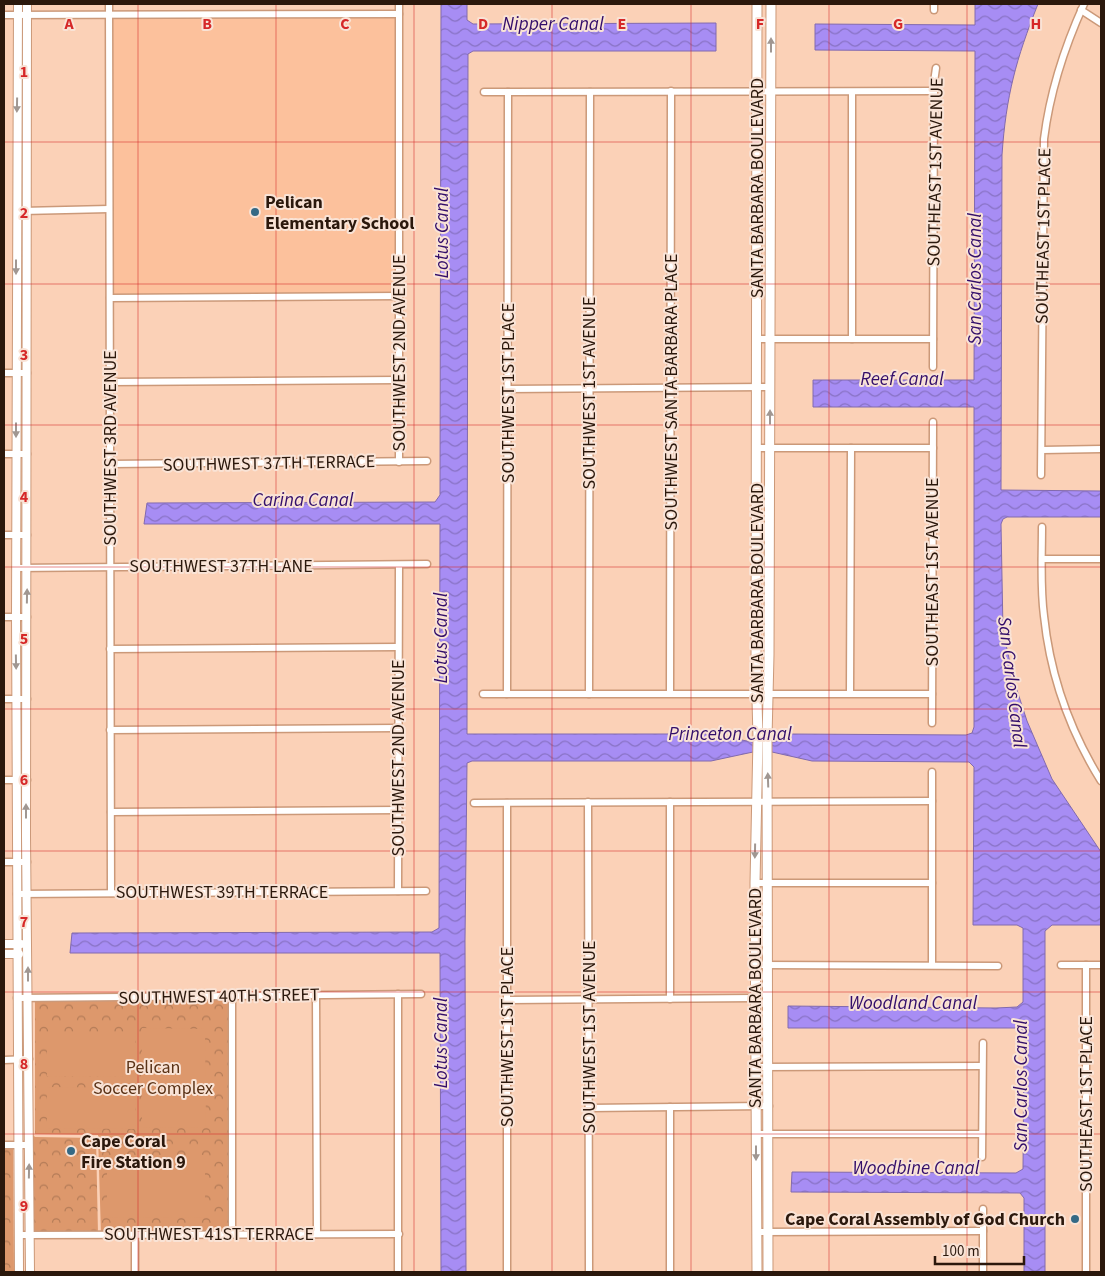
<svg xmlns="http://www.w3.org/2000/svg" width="1105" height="1276" viewBox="0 0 1105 1276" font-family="'Source Sans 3',sans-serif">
<defs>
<pattern id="park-crowns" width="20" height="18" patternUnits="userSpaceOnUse" patternTransform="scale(1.25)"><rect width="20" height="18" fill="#dd986c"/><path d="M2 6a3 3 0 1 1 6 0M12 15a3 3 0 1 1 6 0" fill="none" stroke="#b37b57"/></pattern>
<pattern id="water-waves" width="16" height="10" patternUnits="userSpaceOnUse" patternTransform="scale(1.25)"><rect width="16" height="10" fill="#a78df4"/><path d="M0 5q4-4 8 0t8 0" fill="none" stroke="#8872c4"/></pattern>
</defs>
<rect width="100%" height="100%" fill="#fbd1b7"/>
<path fill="#fcc19c" d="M 399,14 L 399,296 L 110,298 L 109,15 Z"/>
<g fill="url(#park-crowns)">
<path d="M 232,996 L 232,1234 L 101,1235 L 98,1135 L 35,1134 L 35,997 Z"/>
<path d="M 31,999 L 33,1135 L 35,1137 L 96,1138 L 98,1234 L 33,1235 Z"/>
<path d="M 4,1145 L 13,1145 L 14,1272 L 4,1272 Z"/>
</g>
<g fill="#dd986c">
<path d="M 142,1028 L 205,1029 L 206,1128 L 142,1127 Z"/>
<path d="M 47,1032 L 135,1032 L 136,1077 L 47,1076 Z"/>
<path d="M 47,1087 L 136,1088 L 135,1129 L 47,1128 Z"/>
<path d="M 107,1155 L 205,1155 L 205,1217 L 107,1218 Z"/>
</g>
<path fill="url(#water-waves)" stroke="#826aae" d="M 441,4 L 467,4 L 467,20 L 473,24 L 716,23 L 716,51 L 473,51 L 468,54 L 467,734 L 711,734 L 752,742 L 775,742 L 789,734 L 966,735 L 972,733 L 974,727 L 974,407 L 813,407 L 813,380 L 974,380 L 975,51 L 815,50 L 815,24 L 975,25 L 975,4 L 1038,4 C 1016,59 1006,96 1002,155 L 1001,490 L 1101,491 L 1101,517 L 1007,517 L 1003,519 L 1001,524 L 1003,631 L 1014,681 L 1027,721 L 1052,779 L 1101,852 L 1101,925 L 1052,925 L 1045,931 L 1045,1272 L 1024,1272 L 1024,1198 L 1020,1193 L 791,1192 L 792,1172 L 1016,1173 L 1023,1169 L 1024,1035 L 1020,1028 L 788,1028 L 788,1006 L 996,1008 L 1017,1007 L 1023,1002 L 1023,928 L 1017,925 L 973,925 L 974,767 L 969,762 L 812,761 L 772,752 L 753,752 L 711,761 L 472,761 L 467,763 L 465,940 L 466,1272 L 441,1272 L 440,953 L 70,953 L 72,933 L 432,932 L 439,928 L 440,524 L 144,524 L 147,503 L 435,502 L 440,495 Z"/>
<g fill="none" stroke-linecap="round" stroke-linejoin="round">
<g stroke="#cb9979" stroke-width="9">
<g id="minor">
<path d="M 109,4 L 111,893"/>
<path d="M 934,4 L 934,10"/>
<path d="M 1081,10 L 1101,23"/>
<path d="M 4,15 L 399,14"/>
<path d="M 484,92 L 934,91"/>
<path d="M 22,211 L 109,209"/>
<path d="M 110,298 L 399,296"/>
<path d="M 756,339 L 933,339"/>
<path d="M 852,339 L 852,92"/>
<path d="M 933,367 L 934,82 L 936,68"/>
<path d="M 4,373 L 27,373"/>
<path d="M 110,382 L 399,380"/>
<path d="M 508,389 L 770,387"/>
<path d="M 756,448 L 933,448"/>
<path d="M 1042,450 L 1101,449"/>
<path d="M 4,454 L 27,454"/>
<path d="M 399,462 L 399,4"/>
<path d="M 110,464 L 427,461"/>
<path d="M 1041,475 L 1044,139 C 1050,91 1064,48 1084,4"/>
<path d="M 1042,527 C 1042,557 1040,586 1044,616 C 1050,674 1070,731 1101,781"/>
<path d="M 4,535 L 27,535"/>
<path d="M 1042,559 L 1101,559"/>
<path d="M 16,568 L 427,564"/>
<path d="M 4,617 L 27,617"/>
<path d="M 110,649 L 398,647"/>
<path d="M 670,693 L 671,91"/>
<path d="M 850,693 L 851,448"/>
<path d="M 483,694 L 932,694"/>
<path d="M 507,694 L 508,92"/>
<path d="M 589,694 L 590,92"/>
<path d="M 4,699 L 27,699"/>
<path d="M 932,723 L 933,422"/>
<path d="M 110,730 L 398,728"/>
<path d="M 4,780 L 27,780"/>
<path d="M 588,802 L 589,1272"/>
<path d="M 670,802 L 670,999"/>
<path d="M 474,803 L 932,801"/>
<path d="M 111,812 L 399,810"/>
<path d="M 4,862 L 27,862"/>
<path d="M 755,883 L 932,883"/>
<path d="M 398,891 L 399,565"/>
<path d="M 17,894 L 426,891"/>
<path d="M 755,965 L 998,966"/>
<path d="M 932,965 L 932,772"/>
<path d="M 1061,965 L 1101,965"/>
<path d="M 398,994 L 398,1272"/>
<path d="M 316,995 L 317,1234"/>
<path d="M 232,996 L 232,1234"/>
<path d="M 17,998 L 421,994"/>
<path d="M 507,1000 L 755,998"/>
<path d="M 4,1060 L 29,1059"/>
<path d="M 755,1067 L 982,1066"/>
<path d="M 589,1108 L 769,1106"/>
<path d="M 756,1134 L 982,1134"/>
<path d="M 4,1145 L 29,1145"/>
<path d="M 982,1157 L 983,1043"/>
<path d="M 757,1232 L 983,1231"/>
<path d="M 19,1235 L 399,1234"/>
<path d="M 135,1235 L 135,1272"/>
<path d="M 507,1272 L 507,803"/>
<path d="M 670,1272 L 670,1107"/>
<path d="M 983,1272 L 983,1209"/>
<path d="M 1086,1272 L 1086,965"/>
</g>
</g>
<g stroke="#cb9979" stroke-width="10">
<g id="tertiary">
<path d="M 18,4 L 16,617 L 19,1272"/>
<path d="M 27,4 L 26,836 L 30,1272"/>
<path d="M 4,944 L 21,944"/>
<path d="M 4,954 L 19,954"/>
</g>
</g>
<g stroke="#cb9979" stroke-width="11">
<g id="secondary">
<path d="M 757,1272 L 755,883 L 758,738 L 756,662 L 757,4"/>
<path d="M 768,1272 L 767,738 L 769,655 L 771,4"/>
</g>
</g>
<use href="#minor" stroke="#fff" stroke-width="6"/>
<use href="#tertiary" stroke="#fff" stroke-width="8"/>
<use href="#secondary" stroke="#fff" stroke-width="9"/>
</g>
<defs><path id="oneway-solid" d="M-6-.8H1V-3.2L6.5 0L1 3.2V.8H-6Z" transform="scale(1.25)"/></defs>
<g fill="#a09792">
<use href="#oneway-solid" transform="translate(771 45) rotate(-90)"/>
<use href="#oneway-solid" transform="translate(17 105) rotate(91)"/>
<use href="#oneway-solid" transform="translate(16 267) rotate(90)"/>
<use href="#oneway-solid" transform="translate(770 417) rotate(-90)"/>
<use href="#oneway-solid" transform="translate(16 430) rotate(90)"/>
<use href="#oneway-solid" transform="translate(27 596) rotate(-89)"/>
<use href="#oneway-solid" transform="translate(16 662) rotate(89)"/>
<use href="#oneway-solid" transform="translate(768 780) rotate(-92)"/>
<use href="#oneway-solid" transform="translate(26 811) rotate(-90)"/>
<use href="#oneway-solid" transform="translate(755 851) rotate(91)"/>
<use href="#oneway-solid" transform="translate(28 974) rotate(-90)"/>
<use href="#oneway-solid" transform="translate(756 1153) rotate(90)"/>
<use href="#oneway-solid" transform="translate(29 1171) rotate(-89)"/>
</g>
<path fill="none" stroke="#d62828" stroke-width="1" stroke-opacity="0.55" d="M 138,4 L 138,1272M 276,4 L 276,1272M 414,4 L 414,1272M 552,4 L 552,1272M 691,4 L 691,1272M 829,4 L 829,1272M 967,4 L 967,1272M 4,142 L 1101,142M 4,284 L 1101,284M 4,425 L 1101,425M 4,567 L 1101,567M 4,709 L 1101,709M 4,851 L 1101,851M 4,992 L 1101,992M 4,1134 L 1101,1134"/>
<g fill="#346985" stroke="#f9e3d6" stroke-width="2">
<circle cx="255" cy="212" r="5"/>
<circle cx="71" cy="1151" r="5"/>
<circle cx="1075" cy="1219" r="5"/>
</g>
<g text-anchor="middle" stroke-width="4" stroke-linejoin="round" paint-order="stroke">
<g font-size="18" fill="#2b180c" stroke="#f9e3d6">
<text transform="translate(935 172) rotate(-89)" y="6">SOUTHEAST 1ST AVENUE</text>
<text transform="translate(757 188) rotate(-90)" y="6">SANTA BARBARA BOULEVARD</text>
<text transform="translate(1043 236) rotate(-89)" y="6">SOUTHEAST 1ST PLACE</text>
<text transform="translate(399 353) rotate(-90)" y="6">SOUTHWEST 2ND AVENUE</text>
<text transform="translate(671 392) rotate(-90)" y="6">SOUTHWEST SANTA BARBARA PLACE</text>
<text transform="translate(508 393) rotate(-90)" y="6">SOUTHWEST 1ST PLACE</text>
<text transform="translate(589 393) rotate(-90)" y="6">SOUTHWEST 1ST AVENUE</text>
<text transform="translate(110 448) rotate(-90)" y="6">SOUTHWEST 3RD AVENUE</text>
<text transform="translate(269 463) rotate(-1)" y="6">SOUTHWEST 37TH TERRACE</text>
<text x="221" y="572">SOUTHWEST 37TH LANE</text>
<text transform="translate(932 572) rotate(-90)" y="6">SOUTHEAST 1ST AVENUE</text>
<text transform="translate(757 593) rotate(-90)" y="6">SANTA BARBARA BOULEVARD</text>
<text transform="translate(398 758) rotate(-90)" y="6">SOUTHWEST 2ND AVENUE</text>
<text x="222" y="898">SOUTHWEST 39TH TERRACE</text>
<text transform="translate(219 996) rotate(-1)" y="6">SOUTHWEST 40TH STREET</text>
<text transform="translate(755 998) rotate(-90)" y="6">SANTA BARBARA BOULEVARD</text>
<text transform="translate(507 1037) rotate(-90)" y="6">SOUTHWEST 1ST PLACE</text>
<text transform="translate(589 1037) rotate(-90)" y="6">SOUTHWEST 1ST AVENUE</text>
<text transform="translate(1086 1104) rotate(-90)" y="6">SOUTHEAST 1ST PLACE</text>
<text x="209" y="1240">SOUTHWEST 41ST TERRACE</text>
</g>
<g font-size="18" font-weight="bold" fill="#2b180c" stroke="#f9e3d6" text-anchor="start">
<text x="265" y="208">Pelican<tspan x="265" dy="21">Elementary School</tspan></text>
<text x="81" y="1147">Cape Coral<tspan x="81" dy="21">Fire Station 9</tspan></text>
<text x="1065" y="1225" text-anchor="end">Cape Coral Assembly of God Church</text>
</g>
<g font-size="18" fill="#5a3216" stroke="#f9e3d6">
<text x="153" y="1073">Pelican<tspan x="153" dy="21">Soccer Complex</tspan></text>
</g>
<g font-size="19" font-style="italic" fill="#330e6a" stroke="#f9e3d6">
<text x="553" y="30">Nipper Canal</text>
<text transform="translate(441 233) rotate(-90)" y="7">Lotus Canal</text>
<text transform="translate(974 279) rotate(-90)" y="7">San Carlos Canal</text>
<text x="902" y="385">Reef Canal</text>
<text x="303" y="506">Carina Canal</text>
<text transform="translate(440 638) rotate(-90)" y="7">Lotus Canal</text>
<text transform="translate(1013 682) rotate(83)" y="7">San Carlos Canal</text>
<text x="730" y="740">Princeton Canal</text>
<text x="913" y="1009">Woodland Canal</text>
<text transform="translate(440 1043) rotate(-90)" y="7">Lotus Canal</text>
<text transform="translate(1020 1086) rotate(-90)" y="7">San Carlos Canal</text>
<text x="916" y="1174">Woodbine Canal</text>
</g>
</g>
<g font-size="16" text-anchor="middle" font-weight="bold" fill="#d62828" stroke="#f9e3d6" stroke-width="4" stroke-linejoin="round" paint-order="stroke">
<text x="69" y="29">A</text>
<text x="207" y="29">B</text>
<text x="345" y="29">C</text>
<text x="483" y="29">D</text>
<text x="622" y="29">E</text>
<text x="760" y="29">F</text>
<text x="898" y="29">G</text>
<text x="1036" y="29">H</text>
<text x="24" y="77">1</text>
<text x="24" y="218">2</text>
<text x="24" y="360">3</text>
<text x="24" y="502">4</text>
<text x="24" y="644">5</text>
<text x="24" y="785">6</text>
<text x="24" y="927">7</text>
<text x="24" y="1069">8</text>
<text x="24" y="1211">9</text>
</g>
<rect width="1105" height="1276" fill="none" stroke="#2b180c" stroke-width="10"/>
<path d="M935 1256v8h89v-8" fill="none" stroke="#2b180c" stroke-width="2.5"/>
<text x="942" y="1256" font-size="15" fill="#2b180c" stroke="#f9e3d6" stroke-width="4" paint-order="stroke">100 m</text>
</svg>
